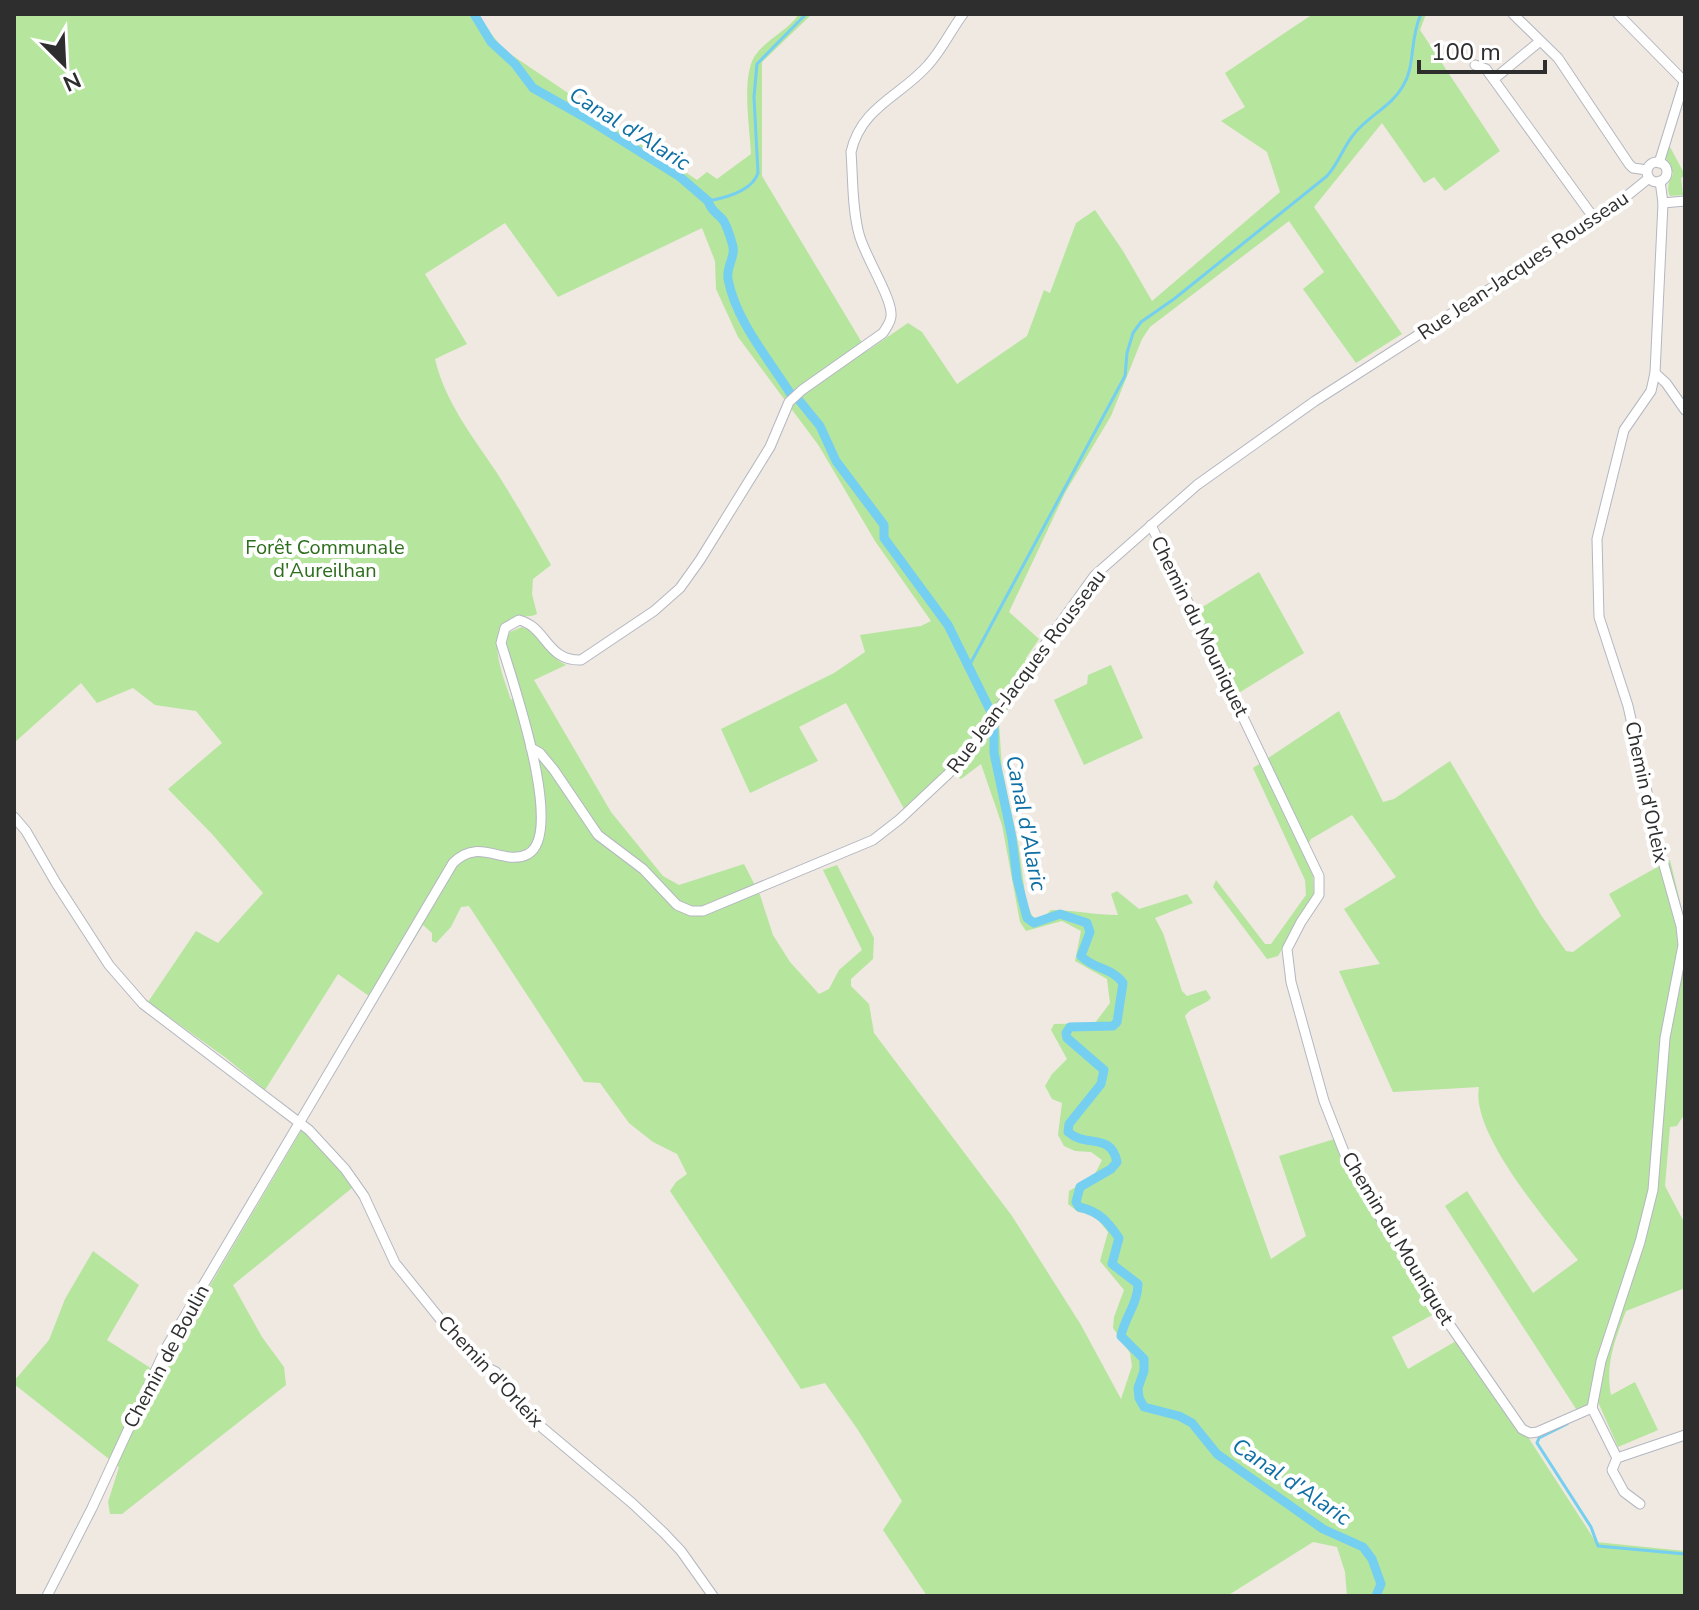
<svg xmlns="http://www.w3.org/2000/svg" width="1699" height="1610" viewBox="0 0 1699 1610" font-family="'Nunito Sans',sans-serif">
<rect width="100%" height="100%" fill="#efe9e1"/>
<g fill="#b6e59e" fill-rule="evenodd">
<path d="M 14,14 L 476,14 L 503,49 L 697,180 L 707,172 L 717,179 L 751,154 C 750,129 740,72 757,53 C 769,38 788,30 799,14 L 812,14 L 762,62 L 762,176 L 867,351 L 908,323 L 922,332 L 957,384 L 1027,336 L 1044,290 L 1050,293 L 1076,223 L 1095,210 L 1123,251 L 1152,301 L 1280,192 L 1267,152 L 1221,121 L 1245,107 L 1225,73 L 1313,14 L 1426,14 L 1420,30 L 1500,151 L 1445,191 L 1434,177 L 1424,183 L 1382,123 L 1314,207 L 1402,334 L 1356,363 L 1303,289 L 1324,272 L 1289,221 L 1150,327 L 1142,339 L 1111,416 L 1065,493 L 1009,612 L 1039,639 L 1026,658 L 1033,670 L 999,723 L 1002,769 L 1019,848 L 1026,901 L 1033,918 L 1044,917 L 1051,910 C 1073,910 1095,915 1118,915 L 1111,894 L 1117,891 L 1139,909 L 1187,894 L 1193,903 L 1155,918 L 1163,933 L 1182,991 L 1187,996 L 1206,990 L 1211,998 C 1204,1006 1192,1006 1185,1016 L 1271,1259 L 1306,1236 L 1279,1156 L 1341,1137 L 1366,1188 L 1443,1309 L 1392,1337 L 1408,1369 L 1463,1337 L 1596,1542 L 1685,1551 L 1685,1596 L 1347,1596 L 1345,1572 L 1337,1547 L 1313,1542 L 1227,1596 L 927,1596 L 883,1530 L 902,1501 L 858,1430 L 825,1383 L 801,1389 L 670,1191 L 676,1182 L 687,1174 L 677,1154 L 653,1142 L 629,1123 L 600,1083 L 584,1082 L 469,906 L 461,907 L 451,927 L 436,943 L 432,941 L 432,933 L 423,925 L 376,1001 L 338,974 L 265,1090 L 226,1058 L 148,1002 L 196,931 L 218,943 L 263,893 L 212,834 L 168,789 L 222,743 L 196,711 L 155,705 L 133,688 L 97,703 L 81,683 L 14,743 ZM 505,223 L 558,297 L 702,228 L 715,261 L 716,289 L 738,337 L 819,446 L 875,541 L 931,621 L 921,626 L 860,635 L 865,652 L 834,673 L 721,729 L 750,793 L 818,761 L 799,727 L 846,703 L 908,816 L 955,775 L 961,779 L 981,764 L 1002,825 L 1020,922 L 1026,931 L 1062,921 L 1081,931 L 1075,961 L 1107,979 L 1110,1003 L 1095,1023 L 1054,1024 L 1051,1030 L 1067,1059 L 1052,1074 L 1045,1086 L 1052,1099 L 1062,1103 L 1058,1135 L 1064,1146 L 1075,1151 L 1091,1152 L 1102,1160 L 1094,1176 L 1069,1191 L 1068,1204 L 1078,1212 L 1094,1215 L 1108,1232 L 1100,1261 L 1124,1290 L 1114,1317 L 1113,1328 L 1130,1353 L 1132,1366 L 1121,1399 L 1081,1325 L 1012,1216 L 874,1033 L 869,1004 L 851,986 L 851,979 L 873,959 L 874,938 L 837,865 L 823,870 L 862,950 L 839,970 L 829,989 L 819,994 L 790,962 L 773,935 L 760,895 L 744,864 L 679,885 L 663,876 L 611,812 L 534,680 L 566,665 L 559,661 L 528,629 L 522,627 L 510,632 L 504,642 L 518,693 L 511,700 C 504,678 483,632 513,619 C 521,615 529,618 537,614 L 532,594 L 533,579 L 551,565 C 534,534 516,503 497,473 C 473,437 445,402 435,359 L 467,344 L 425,274 Z"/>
<path d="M 1669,145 L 1685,175 L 1681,178 L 1683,195 L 1670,196 C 1666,189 1669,181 1673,174 L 1666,158 Z"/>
<path d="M 1259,572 L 1304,653 L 1237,694 L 1196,611 Z"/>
<path d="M 1111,665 L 1143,738 L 1084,765 L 1054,700 L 1087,684 L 1088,675 Z"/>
<path d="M 1339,711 L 1383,802 L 1394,799 L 1450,761 L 1541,915 L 1566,951 L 1573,952 L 1621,916 L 1609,894 L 1670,860 L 1685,922 L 1685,1113 L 1677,1126 L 1670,1127 L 1665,1186 L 1685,1224 L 1685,1288 L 1626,1311 C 1615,1340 1605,1364 1611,1395 L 1635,1382 L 1658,1430 L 1618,1447 L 1598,1402 L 1578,1412 L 1445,1206 L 1467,1191 L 1533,1293 L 1578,1260 C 1549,1224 1470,1133 1479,1087 L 1393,1092 L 1339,971 L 1380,964 L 1344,909 L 1396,877 L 1352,815 L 1311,839 L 1305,850 L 1313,876 L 1314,897 L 1278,956 L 1267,959 L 1213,887 L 1216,880 L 1265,944 L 1271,944 L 1306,895 L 1305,880 L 1253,768 Z"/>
<path d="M 302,1129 L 327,1153 L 352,1188 L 233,1285 L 262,1337 L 284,1367 L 286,1385 L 122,1514 L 110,1514 L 108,1502 L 119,1467 L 14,1384 L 14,1381 L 49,1340 L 65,1299 L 93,1251 L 139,1285 L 107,1340 L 152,1369 L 160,1353 L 168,1357 Z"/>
</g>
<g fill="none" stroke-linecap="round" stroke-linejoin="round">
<g stroke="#75cff0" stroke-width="3">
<path d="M 708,201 C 725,198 752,191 758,173 L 754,97 L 757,64 L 806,14"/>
<path d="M 968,668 L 1125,376 L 1127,353 L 1133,333 L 1141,322 L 1174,299 L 1327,176 C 1339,163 1343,147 1354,134 C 1368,116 1392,106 1403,86 C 1416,65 1409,40 1421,14"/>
<path d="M 1567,1424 L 1539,1438 L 1537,1443 L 1591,1527 L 1598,1546 L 1685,1554"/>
</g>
<path stroke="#75cff0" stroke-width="9" d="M 474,14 L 491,42 L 515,64 L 533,88 L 586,118 L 680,177 L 708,201 C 711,211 717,213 723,220 C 727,226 730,236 732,243 C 737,256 726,265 728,279 C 736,321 768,358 790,393 L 798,399 L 820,426 L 836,461 L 884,525 L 884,538 L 948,625 L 991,712 L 994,720 L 994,753 L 1012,838 L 1017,879 L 1027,918 L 1034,923 L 1060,914 L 1087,923 L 1090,932 L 1081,956 C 1093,969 1113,968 1123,983 L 1117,1022 L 1113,1026 L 1070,1027 L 1066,1033 L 1067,1038 L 1104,1070 L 1101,1084 L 1069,1124 L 1068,1132 C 1086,1148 1111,1132 1117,1162 L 1111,1169 L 1080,1187 L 1076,1202 L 1079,1207 C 1100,1212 1107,1221 1119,1238 L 1112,1264 L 1138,1284 C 1138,1303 1125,1317 1121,1336 L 1144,1359 L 1144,1371 L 1138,1388 L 1139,1398 L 1144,1407 L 1179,1416 L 1192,1423 L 1217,1454 L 1323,1529 L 1363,1547 L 1372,1559 L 1381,1584 L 1376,1596"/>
<g stroke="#b4b7c1" stroke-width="11">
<g id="minor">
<path d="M 1513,14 L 1558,58 L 1629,164 L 1633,168 L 1647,170"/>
<path d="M 1618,14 L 1684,81"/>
<path d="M 1475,65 L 1486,69 L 1596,221"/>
<path d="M 1494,79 L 1539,42"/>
<circle cx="1657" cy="172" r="10"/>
<path d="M 1659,163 L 1685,79"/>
<path d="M 1663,203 L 1685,201"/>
<path d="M 1655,373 L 1666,383 L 1685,410"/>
<path d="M 1151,525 L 1319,876 L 1319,895 L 1301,922 L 1287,949 L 1291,982 L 1324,1101 L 1344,1152 L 1375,1209 L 1445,1318 L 1522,1429 L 1530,1433 L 1537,1432 L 1592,1408"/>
<path d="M 531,748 L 540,753 L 554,770 L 598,835 L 643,869 L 677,905 L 691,911 L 703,911 L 873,840 L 900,819 L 948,774 L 969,750 L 1095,575 L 1197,485 L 1315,401 L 1596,221 L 1649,178"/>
<path d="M 14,817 L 26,831 L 56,883 L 109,965 L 143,1004 L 309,1130 L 345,1169 L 364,1196 L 395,1263 L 474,1361 L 496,1372 L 505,1389 L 526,1414 L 632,1503 L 664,1533 L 681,1551 L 713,1596"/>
<path d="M 1592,1408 L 1601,1361 L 1640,1242 L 1653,1190 L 1665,1038 L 1683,945 L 1681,926 L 1660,851 L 1628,706 L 1599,617 L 1597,539 L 1624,430 L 1651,391 L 1655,373 L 1663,203 L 1660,181"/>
<path d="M 1592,1408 L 1617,1458 L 1685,1435"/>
<path d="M 1617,1458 L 1612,1470 L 1624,1492 L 1640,1504"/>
<path d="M 47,1596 L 92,1508 L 166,1348 L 453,863 C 480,836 503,867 528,854 C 566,833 511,677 501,643 L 505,628 L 519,620 C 547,627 546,661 581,660 L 654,611 L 680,588 L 700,560 L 770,447 L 789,402 L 802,390 L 883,333 C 886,328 891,322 891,316 C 893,299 864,255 859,234 C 852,208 853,178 851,152 C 861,107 901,96 928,65 C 942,50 951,30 963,14"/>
</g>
</g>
<use href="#minor" stroke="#fff" stroke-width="9"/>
</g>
<g text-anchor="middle" stroke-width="8" stroke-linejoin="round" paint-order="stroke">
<g font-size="20" fill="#2e2e2e" stroke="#fff">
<text transform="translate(1523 265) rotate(-34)" y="7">Rue Jean-Jacques Rousseau</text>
<text transform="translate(1200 626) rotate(64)" y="7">Chemin du Mouniquet</text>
<text transform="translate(1026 671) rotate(-53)" y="7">Rue Jean-Jacques Rousseau</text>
<text transform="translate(1647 792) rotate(78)" y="7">Chemin d'Orleix</text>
<text transform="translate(1398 1238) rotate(59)" y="7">Chemin du Mouniquet</text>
<text transform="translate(166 1356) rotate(-62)" y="7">Chemin de Boulin</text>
<text transform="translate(491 1371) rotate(47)" y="7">Chemin d'Orleix</text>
</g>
<g font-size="20" fill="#2c6e1b" stroke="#fff">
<text x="325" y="554">Forêt Communale<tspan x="325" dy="23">d'Aureilhan</tspan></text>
</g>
<g font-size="22" font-style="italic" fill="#0d6fa3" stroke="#fff">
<text transform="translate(630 128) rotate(32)" y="8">Canal d'Alaric</text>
<text transform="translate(1027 823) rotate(79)" y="8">Canal d'Alaric</text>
<text transform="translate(1292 1481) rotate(34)" y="8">Canal d'Alaric</text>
</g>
</g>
<rect width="1699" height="1610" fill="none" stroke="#2e2e2e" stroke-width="32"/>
<g transform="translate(64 64) rotate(156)" stroke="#ffffff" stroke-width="6" paint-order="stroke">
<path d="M0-6L14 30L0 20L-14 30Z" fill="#2e2e2e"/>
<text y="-12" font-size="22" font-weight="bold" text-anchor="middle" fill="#2e2e2e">N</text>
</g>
<path d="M1419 60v12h126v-12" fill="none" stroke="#2e2e2e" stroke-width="4"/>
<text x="1431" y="60" font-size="24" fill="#2e2e2e" stroke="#ffffff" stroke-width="6" paint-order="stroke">100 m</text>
</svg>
